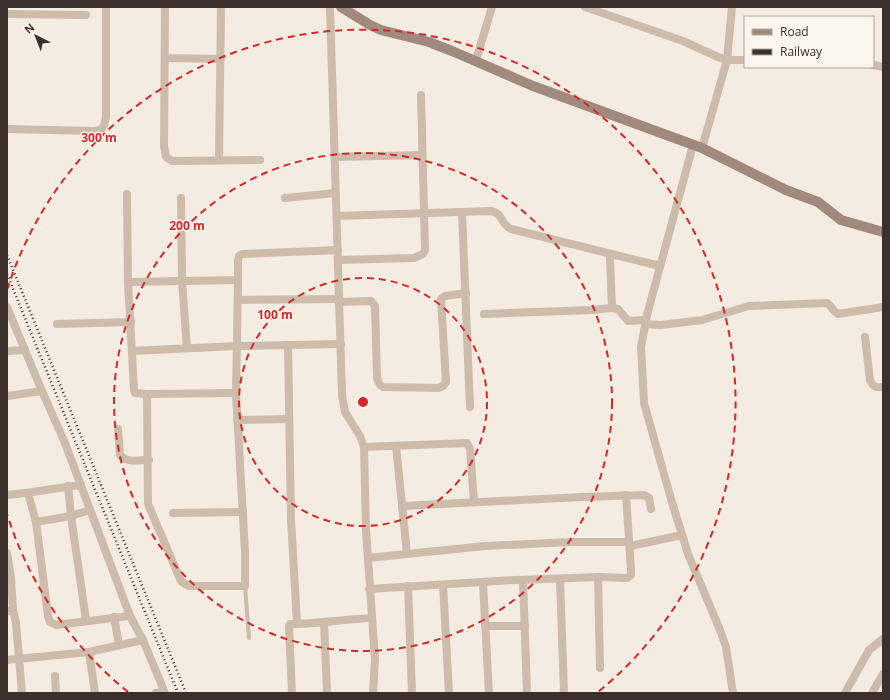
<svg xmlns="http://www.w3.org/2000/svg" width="890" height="700" viewBox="0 0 890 700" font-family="'Open Sans',sans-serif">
<rect width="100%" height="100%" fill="#f4ebe1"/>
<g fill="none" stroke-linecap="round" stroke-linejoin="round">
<path stroke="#cdbbac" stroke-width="4" d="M 245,586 L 249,638"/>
<g stroke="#cdbbac" stroke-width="8">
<path d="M 165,7 L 164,146 L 166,157 L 172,161 L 176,161 L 260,160"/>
<path d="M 330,7 L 342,395 L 345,412 L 360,436 L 364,447 L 366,530 L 375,660 L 373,693"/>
<path d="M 585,7 L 683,41 L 718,57 L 727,60 L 745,60"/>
<path d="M 7,14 L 86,15"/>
<path d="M 165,58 L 221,59"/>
<path d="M 476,60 L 492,7"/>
<path d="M 873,65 L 883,67"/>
<path d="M 7,129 L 93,131 C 103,131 105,126 106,116 L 106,7"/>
<path d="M 693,145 L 647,315 L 641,347 L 644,403 L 671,499 L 688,554 L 720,630 L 726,647 L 733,693"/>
<path d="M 702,148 L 727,60 L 732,7"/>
<path d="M 335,157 L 422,155"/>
<path d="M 219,160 L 221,7"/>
<path d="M 127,194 L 128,282"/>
<path d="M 181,198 L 182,281 L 187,348"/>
<path d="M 285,198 L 336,193"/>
<path d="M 462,212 L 470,407"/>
<path d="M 337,216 L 491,211 C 503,213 501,225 511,229 L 660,266"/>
<path d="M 610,259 L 612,308"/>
<path d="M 338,260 L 414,258 L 423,254 L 425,250 L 421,95"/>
<path d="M 238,300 L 339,299"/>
<path d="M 339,302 L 371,301 L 375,306 L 377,378 L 380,385 L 383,387 L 438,388 L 443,386 L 446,382 L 441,299 L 445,296 L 466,293"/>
<path d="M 7,307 L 42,391 L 65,443 L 130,616 L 143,640"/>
<path d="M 484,314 L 592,310 L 612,308 L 618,309 L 628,321 L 646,320"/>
<path d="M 57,324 L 131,322"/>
<path d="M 645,324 L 661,325 L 702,320 L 749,306 L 827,303 C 832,306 832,311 838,314 L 883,307"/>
<path d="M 865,337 L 870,380 C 873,387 876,388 883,387"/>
<path d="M 288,345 L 291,519 L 297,624 C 322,623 347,619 372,618"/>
<path d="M 7,351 L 25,350"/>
<path d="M 132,351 L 237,346 L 341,344"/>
<path d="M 236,393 L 147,394 L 135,393 L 134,390 L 128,282 L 238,280 L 238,261 L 239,256 L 242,254 L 338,250"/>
<path d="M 147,394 L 148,504 L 180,579 L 182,582 L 189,586 L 245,586 L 245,552 L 236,393 L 238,280"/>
<path d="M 7,396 L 42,391"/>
<path d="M 237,420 L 289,419"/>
<path d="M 118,429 L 120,455 C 126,463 139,460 149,460"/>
<path d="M 396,446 L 407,554"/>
<path d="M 364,447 L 467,443 L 470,449 L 474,502"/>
<path d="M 68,486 L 71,516 L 90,510"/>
<path d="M 28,493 L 36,522 L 48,616 L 50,622 L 56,625 L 130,616"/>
<path d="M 7,495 C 32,493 56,488 81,485"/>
<path d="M 402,506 L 582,497 L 644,495 L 649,498 L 651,509"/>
<path d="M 173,513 L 243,512"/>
<path d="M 36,522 L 71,516 L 86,620"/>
<path d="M 630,546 L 682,535"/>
<path d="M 7,553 L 11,578"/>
<path d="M 368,558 L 485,546 L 572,542 L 629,542"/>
<path d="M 598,577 L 600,668"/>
<path d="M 7,578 L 11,578 L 13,610 L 7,611"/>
<path d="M 560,579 L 564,693"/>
<path d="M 523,580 L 527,693"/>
<path d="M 483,583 L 489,693"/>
<path d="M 443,585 L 449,693"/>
<path d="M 408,586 L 412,693"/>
<path d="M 369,589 L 516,580 L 598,577 L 627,578 L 631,575 L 631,569 L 626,495"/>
<path d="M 13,610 L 16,623 L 22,693"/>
<path d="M 114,617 L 119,645"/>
<path d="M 324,622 L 327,693"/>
<path d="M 485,626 L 525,626"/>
<path d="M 89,652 L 95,693"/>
<path d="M 7,660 L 89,652 L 143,640 L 165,693"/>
<path d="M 55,676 L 56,693"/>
<path d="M 156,693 L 164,692"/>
<path d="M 292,693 L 289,626 L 290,624 L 297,624"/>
<path d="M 845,693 L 869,650 L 883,639"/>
<path d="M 872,693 L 883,674"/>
</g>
<path stroke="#a18a7d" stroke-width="10" d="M 341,7 L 370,25 L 381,30 L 429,42 L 452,51 L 533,86 L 702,148 L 786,190 L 818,202 L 841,220 L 883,232"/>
<g stroke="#3b302b" stroke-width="2.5" stroke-dasharray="1 3" stroke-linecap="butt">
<path d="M 7,255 L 186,693"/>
<path d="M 7,274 L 178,693"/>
</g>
</g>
<g fill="none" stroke="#d62828" stroke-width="2" stroke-dasharray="7 5">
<circle cx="363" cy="402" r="124"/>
<circle cx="363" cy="402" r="249"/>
<path d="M128 692A373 373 0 0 1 7 514M7 290A373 373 0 1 1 598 692"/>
</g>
<circle cx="363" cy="402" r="6" fill="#d62828" stroke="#fbf5ee" stroke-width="2"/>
<g font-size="12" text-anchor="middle" font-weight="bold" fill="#d62828" stroke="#fbf5ee" stroke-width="3" stroke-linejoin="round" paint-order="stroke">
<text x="99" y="142">300 m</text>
<text x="187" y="230">200 m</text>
<text x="275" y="319">100 m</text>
</g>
<rect width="890" height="700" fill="none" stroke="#3b302b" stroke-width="16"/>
<rect x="744" y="16" width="130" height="52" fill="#fbf5ee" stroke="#aea6a0"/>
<rect x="752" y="29" width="20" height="6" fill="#a18a7d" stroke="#aea6a0"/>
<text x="780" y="36" font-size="12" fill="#3b302b">Road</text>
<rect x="752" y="49" width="20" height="6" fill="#3b302b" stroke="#aea6a0"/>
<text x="780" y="56" font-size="12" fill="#3b302b">Railway</text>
<g transform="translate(36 36) rotate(318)" stroke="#fbf5ee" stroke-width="3" paint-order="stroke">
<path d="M0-3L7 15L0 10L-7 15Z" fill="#3b302b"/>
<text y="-6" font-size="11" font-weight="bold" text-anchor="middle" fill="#3b302b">N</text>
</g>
</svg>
